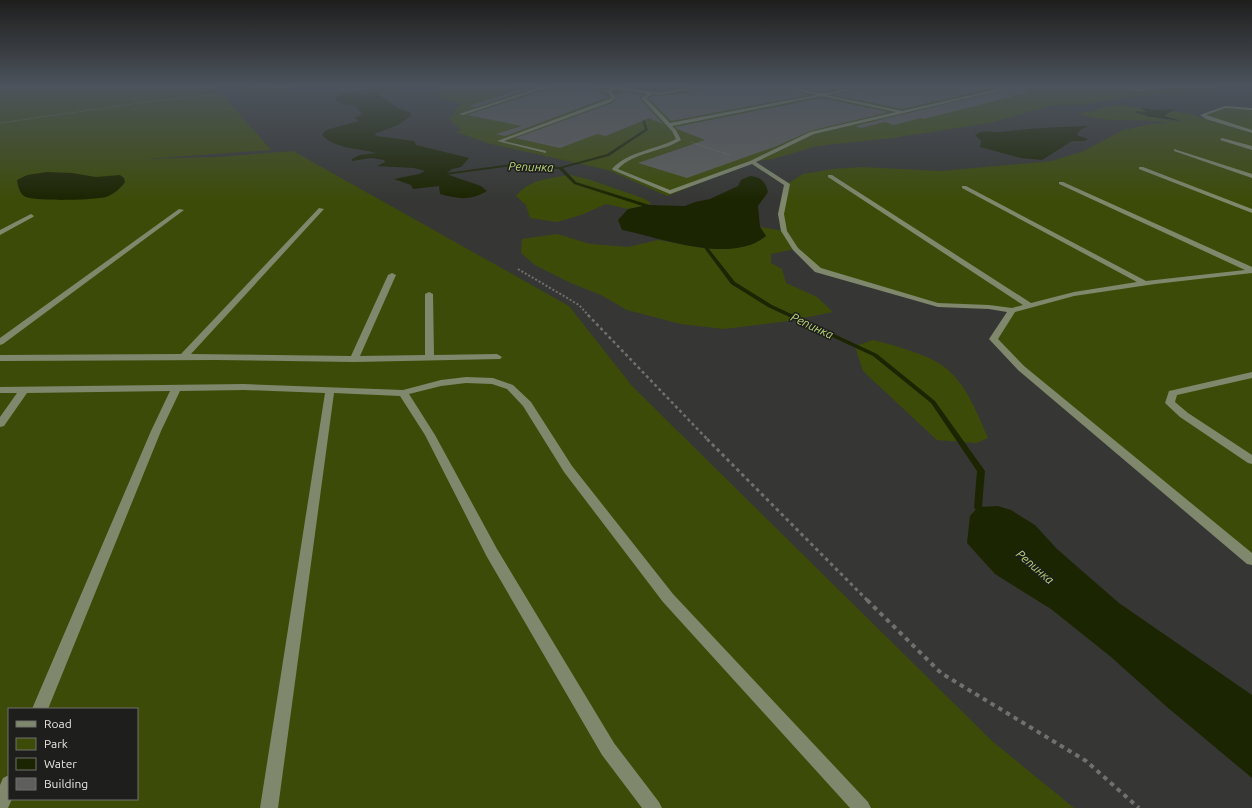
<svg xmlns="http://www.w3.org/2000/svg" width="1252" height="808" viewBox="0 0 1252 808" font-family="Ubuntu,sans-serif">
<rect width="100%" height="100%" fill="#363734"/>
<g fill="#3c4c08" fill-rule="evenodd">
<path d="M 0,86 L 215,86 L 271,150 L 144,159 L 218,157 L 293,151 L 569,306 L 632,386 L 992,741 L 1074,808 L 0,808 ZM 9,709 L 137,709 L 137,799 L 9,799 Z"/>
<path d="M 276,86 L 300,86 L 271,91 L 243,89 Z"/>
<path d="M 442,86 L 545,87 L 1221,86 L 1204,90 L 1134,97 L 1079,105 L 1054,105 L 989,123 L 892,138 L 817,146 L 773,159 L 752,162 L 667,196 L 608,170 L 491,144 L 456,132 L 461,130 L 449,119 L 460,104 L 441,97 Z"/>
<path d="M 1120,105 L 1141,108 L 1147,112 L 1146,116 C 1157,118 1170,122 1180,121 L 1164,116 C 1166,114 1167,112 1170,112 C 1177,110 1196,115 1203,119 L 1207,118 L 1202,115 L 1225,107 L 1252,109 L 1252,560 L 1021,368 L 993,339 L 1012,311 L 938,305 L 818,270 L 795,249 L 771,254 L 771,263 L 782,269 L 786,283 L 817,297 L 833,312 L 788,321 L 724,329 L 681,324 L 627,310 L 601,295 L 573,284 L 535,265 L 521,253 L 522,239 L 557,234 L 590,244 L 628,247 L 658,240 L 707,249 L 736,248 L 753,244 L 766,236 L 760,227 L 784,231 L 781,214 L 787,184 L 803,174 L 833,169 L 863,167 L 941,171 L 1052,161 L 1084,151 L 1123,130 L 1151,124 L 1169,123 C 1139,117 1108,125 1078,113 L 1093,111 L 1108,106 Z"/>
<path d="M 571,175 L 591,180 L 645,199 L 651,203 L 648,205 L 628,209 L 606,204 L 581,215 L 557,222 L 530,218 L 526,205 L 516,196 C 530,179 550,178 571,175 Z"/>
<path d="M 874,340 C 895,346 932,355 948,370 C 968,388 977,413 988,438 L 976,443 L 937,440 L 863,371 L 855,346 Z"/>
</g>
<g fill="#1c2501">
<path d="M 380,86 L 405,86 L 378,94 L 398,108 L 411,113 L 411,116 L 398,125 L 374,134 L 377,136 L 414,141 L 416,145 L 469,158 L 461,167 L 452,169 L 446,174 L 481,186 L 487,191 C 470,201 459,199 440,194 L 439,186 L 413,189 L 411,185 L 394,179 L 419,174 L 425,171 L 414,168 L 377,166 L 385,162 L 384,160 L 371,158 L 352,161 L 352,159 L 360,155 L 376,153 C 358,148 335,149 322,135 L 326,130 L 359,121 L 354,118 L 362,114 L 354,105 L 342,104 L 335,99 L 338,96 Z"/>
<path d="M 1141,108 L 1158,110 L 1174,109 L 1164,116 L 1182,121 L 1145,116 L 1146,115 L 1136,113 L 1136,111 L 1146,112 Z"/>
<path d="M 1088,126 L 1080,130 L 1077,135 L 1088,139 L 1085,141 L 1072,141 L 1042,160 L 1021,158 L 980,147 L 981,141 L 975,135 C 986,128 990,133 1001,132 C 1030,128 1058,127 1088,126 Z"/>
<path d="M 47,172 L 72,173 L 96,177 L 120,175 L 124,178 L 125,182 C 121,188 114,194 106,197 C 96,200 32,202 24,196 C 19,192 18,186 17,180 L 27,175 Z"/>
<path d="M 750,176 C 761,177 765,181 768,192 L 758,206 L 760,227 L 766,236 C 731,265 662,238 622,230 L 618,220 L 628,209 L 648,205 L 685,206 L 695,202 L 710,199 L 738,186 L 741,180 Z"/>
<path d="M 998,506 L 1011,510 L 1035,525 L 1057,549 L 1119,603 L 1252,695 L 1252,778 L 1167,707 L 1111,657 L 1051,609 L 995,574 L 967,543 L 970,516 L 978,507 Z"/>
</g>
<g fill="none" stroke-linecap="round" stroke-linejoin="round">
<g fill="#1c2501" fill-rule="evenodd">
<path d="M 639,111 L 642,112 L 648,130 L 609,156 L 563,168 L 576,182 L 659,208 L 659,210 L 655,210 L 574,184 L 559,169 L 511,166 L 445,175 L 436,168 L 439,167 L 446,173 L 511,164 L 560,167 L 607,154 L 645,129 Z"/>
<path d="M 702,240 L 706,240 L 709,249 L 735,282 L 772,305 L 877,354 L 935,401 L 985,471 L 982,506 L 988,514 L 987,516 C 981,518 977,512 974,507 L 977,471 L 931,403 L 873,356 L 768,307 L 731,284 L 705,249 L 702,241 Z"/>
</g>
</g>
<g fill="#5e5f5c">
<path d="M 711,86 L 779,86 L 809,95 L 671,121 L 648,98 L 653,96 L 659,96 L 681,93 L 689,95 L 689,91 Z"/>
<path d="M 796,86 L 852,86 L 820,92 Z"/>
<path d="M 868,86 L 1001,86 L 902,109 L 834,95 Z"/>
<path d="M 1020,86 L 1027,86 L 1027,93 L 923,119 L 921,118 L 894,125 L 885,122 L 861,128 L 855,126 Z"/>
<path d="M 589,88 L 609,97 L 505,136 L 496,134 L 522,126 L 467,115 L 541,91 L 557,92 Z"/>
<path d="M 522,89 L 527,90 L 476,107 L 469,106 Z"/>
<path d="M 627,92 L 644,95 L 640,97 L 640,99 L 663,124 L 649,118 L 606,136 L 597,134 L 560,148 L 515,138 L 612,103 L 617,98 L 615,94 Z"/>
<path d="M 821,98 L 889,112 L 810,131 L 777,146 L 687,178 L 638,163 L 705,140 L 677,129 L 675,127 Z"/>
</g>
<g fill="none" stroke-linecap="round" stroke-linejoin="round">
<g stroke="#70716e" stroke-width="1" stroke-dasharray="1.5 1.5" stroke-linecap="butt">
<path d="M 0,88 L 17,86"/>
<path d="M 0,123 L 146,102 L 235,92 L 233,86"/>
<path d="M 691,142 L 699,145"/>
</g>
<path stroke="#70716e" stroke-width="1.5" stroke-dasharray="1.5 1.5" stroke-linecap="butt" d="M 696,144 L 730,155"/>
<path stroke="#70716e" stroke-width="2" stroke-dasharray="2 2" stroke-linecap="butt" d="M 518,269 L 579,305 L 589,316"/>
<path stroke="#70716e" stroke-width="2.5" stroke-dasharray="3 3" stroke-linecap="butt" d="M 588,315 L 708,440"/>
<path stroke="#70716e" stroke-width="3" stroke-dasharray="3.5 3.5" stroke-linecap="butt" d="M 707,439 L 868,601"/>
<path stroke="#70716e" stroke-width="4" stroke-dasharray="4.5 4.5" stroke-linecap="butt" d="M 867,600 L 941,673 L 1086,761 L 1139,808"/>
<g fill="#7f886c" fill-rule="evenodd">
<path d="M 544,86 L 551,86 L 463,115 L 459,114 Z"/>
<path d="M 598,86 L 612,86 L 659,93 L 698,86 L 710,86 L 659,95 L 653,94 L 646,98 L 670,123 L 816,95 L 780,86 C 794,86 807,92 820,93 C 834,94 852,86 867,86 L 827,95 L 902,111 L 1010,86 L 1019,86 L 814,134 L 756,162 L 790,184 L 784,214 L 787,231 L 798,248 L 821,268 L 938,303 L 989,305 L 1012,308 L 1023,305 L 828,177 L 828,175 L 832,175 L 1031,303 L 1074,292 L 1137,282 L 962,188 L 962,186 L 966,186 L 1146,281 L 1245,270 L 1059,184 L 1059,182 L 1063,182 L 1252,267 L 1252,273 L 1155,284 L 1074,296 L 1015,312 L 998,339 L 1024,366 L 1252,553 L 1252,565 L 1247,564 L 1018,370 L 989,339 L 1007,312 L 989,309 L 938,307 L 815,272 L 793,250 L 781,231 L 778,214 L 784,185 L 752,164 L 670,194 L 613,170 L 612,169 C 628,151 656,150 676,139 L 672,131 L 641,98 L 648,94 L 616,89 L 611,91 L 616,98 L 611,102 L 504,141 L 546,151 L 546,153 L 497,141 L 612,98 L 606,91 L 611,89 ZM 821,96 L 896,112 L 810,132 L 750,161 L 670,190 L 618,169 C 634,152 662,152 681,140 L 676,130 L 672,126 Z"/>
<path d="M 1114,86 L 1143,89 L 1156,86 L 1143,91 Z"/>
<path d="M 1225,106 L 1252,108 L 1252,110 L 1225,108 L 1206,115 L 1252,130 L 1252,133 L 1206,119 L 1200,115 Z"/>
<path d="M 1222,138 L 1252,146 L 1252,150 L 1220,140 Z"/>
<path d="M 1174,149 L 1252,174 L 1252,178 L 1174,151 Z"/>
<path d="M 1139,167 L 1143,167 L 1252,209 L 1252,213 L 1139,169 Z"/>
<path d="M 319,208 L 324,209 L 191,354 L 351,356 L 388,275 L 392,273 L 396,275 L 360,356 L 425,355 L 425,294 L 429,292 L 433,294 L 434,355 L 497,354 L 502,357 L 500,359 L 354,362 L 217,360 L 0,361 L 0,355 L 181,354 Z"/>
<path d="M 179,209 L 184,210 L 3,344 L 0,345 L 0,338 Z"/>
<path d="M 31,214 L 34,216 L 33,217 L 0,235 L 0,230 Z"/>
<path d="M 1252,372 L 1252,378 L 1177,395 L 1175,402 L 1188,413 L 1252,455 L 1252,464 L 1248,463 L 1180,417 L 1165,403 L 1169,391 Z"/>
<path d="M 466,377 L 493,378 L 513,385 L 531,402 L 572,466 L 673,594 L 868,802 L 871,808 L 850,808 L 663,602 L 564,472 L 523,406 L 507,389 L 492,384 L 466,383 L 441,386 L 409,394 L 435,435 L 497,549 L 614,743 L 659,802 L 662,808 L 642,808 L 602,755 L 487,557 L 425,435 L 400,396 L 334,393 L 278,808 L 260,808 L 325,393 L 244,390 L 180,391 L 161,431 L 48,709 L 32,709 L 151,431 L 170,391 L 27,393 L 4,426 L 0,427 L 0,417 L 17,393 L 0,393 L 0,387 L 244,384 L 403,390 L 441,380 Z"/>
<path d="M 9,775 L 9,799 L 12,799 L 8,808 L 0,808 L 0,785 L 3,778 Z"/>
</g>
</g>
<linearGradient id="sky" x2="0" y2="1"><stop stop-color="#1e1e1d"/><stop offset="0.43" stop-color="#4c535c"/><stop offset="1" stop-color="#4c535c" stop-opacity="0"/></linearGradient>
<rect width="1252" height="200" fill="url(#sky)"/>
<g text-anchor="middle" stroke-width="3" stroke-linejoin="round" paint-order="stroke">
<g font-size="12" font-style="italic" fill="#b9d676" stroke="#1e1e1d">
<text transform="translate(531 167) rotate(2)" y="4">Репинка</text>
<text transform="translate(812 326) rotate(25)" y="4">Репинка</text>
<text transform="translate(1035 567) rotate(41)" y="4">Репинка</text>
</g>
</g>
<rect x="8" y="708" width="130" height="92" fill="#1e1e1d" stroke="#6e6f6d"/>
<rect x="16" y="721" width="20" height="6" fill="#7f886c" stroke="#6e6f6d"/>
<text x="44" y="728" font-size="12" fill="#e7e8e6">Road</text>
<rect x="16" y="738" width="20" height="12" fill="#3c4c08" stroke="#6e6f6d"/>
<text x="44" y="748" font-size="12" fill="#e7e8e6">Park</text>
<rect x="16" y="758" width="20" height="12" fill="#1c2501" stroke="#6e6f6d"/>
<text x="44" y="768" font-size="12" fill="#e7e8e6">Water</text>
<rect x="16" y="778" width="20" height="12" fill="#5e5f5c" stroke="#6e6f6d"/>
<text x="44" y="788" font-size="12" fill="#e7e8e6">Building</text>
</svg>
